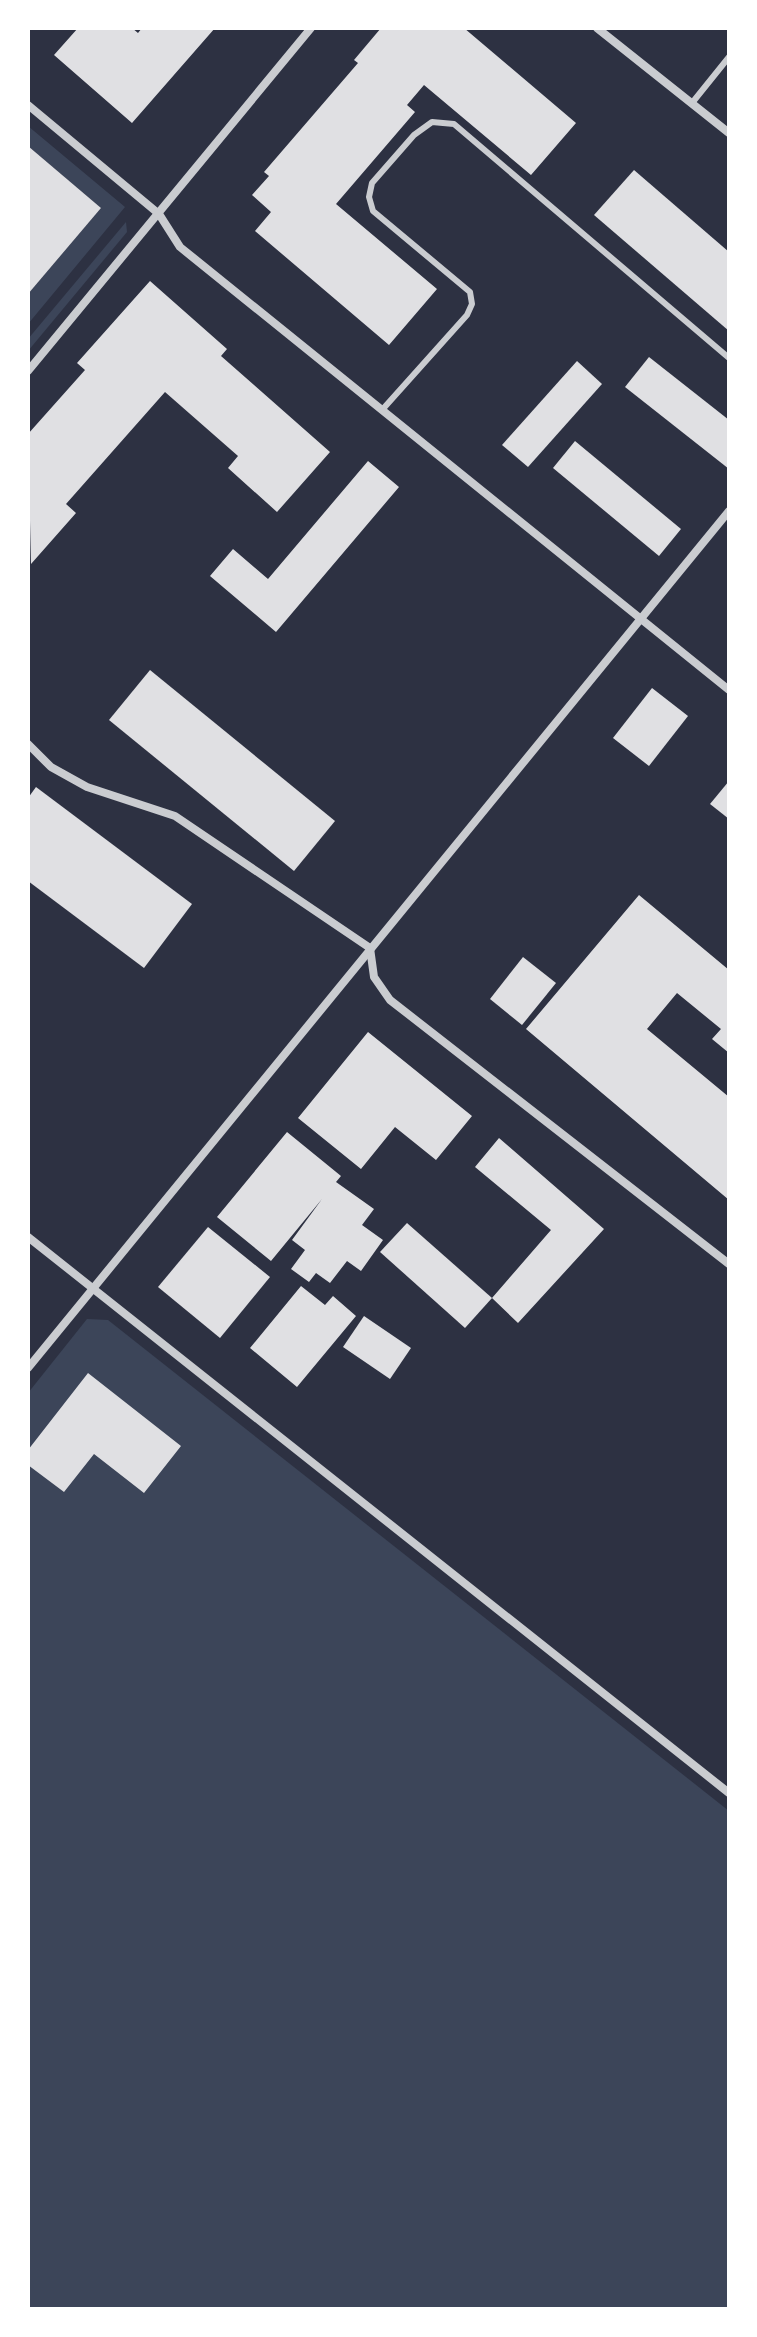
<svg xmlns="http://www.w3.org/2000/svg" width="757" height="2337" viewBox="0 0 757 2337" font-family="'Work Sans',sans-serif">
<rect width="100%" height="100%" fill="#2d3142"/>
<g fill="#3c4559">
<path d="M 28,126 L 125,207 L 28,324 L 28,294 L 101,208 L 28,146 Z"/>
<path d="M 126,222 L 127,232 L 28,351 L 28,339 Z"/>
<path d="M 87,1319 L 108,1320 L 729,1811 L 729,2309 L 28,2309 L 28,1393 Z"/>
</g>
<g fill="#e0e0e3">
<path d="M 78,28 L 132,28 L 138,33 L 142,28 L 215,28 L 132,123 L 54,55 Z"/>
<path d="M 381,28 L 464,28 L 576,123 L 531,175 L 424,85 L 407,105 L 415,112 L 336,204 L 437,289 L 389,345 L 255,231 L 271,212 L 252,195 L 269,176 L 264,172 L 358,63 L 354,60 Z"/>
<path d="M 28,146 L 101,208 L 28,294 Z"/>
<path d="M 634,170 L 729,252 L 729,331 L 594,215 Z"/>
<path d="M 150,281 L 227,349 L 221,356 L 330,452 L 277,512 L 228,468 L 238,456 L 165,392 L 66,504 L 76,513 L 31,564 L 28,434 L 85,370 L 77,363 Z"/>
<path d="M 649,357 L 729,420 L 729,469 L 625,387 Z"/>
<path d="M 577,361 L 602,384 L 528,467 L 502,445 Z"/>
<path d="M 575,441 L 681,529 L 659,556 L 553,468 Z"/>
<path d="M 368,461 L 399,487 L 276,632 L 210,576 L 233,549 L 268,579 Z"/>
<path d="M 150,670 L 335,821 L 294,871 L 109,720 Z"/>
<path d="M 652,688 L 688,716 L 649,766 L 613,738 Z"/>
<path d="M 729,781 L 729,819 L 710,804 Z"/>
<path d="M 36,787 L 192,904 L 144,968 L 28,881 L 28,798 Z"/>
<path d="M 639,895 L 729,970 L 729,1053 L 712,1039 L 721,1029 L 677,993 L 647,1029 L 729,1097 L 729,1200 L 526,1029 Z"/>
<path d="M 523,957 L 556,983 L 522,1025 L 490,999 Z"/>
<path d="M 368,1032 L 472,1116 L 436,1160 L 395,1127 L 361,1169 L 298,1118 Z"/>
<path d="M 287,1132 L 341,1176 L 336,1182 L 374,1209 L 362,1225 L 383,1240 L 361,1271 L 347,1261 L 330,1283 L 316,1273 L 309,1282 L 291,1269 L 305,1250 L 292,1240 L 322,1199 L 271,1261 L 217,1217 Z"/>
<path d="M 499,1138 L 604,1229 L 518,1323 L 492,1298 L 551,1230 L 475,1167 Z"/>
<path d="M 407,1223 L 492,1298 L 465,1328 L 380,1252 Z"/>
<path d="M 208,1227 L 270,1277 L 220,1338 L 158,1287 Z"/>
<path d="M 301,1286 L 325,1305 L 333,1296 L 356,1316 L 297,1387 L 250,1348 Z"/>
<path d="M 364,1316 L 411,1348 L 390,1379 L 343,1347 Z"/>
<path d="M 88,1373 L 181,1446 L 144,1493 L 94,1454 L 64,1492 L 28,1465 L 28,1450 Z"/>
</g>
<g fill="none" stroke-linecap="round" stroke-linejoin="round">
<g stroke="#caccd0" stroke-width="6">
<path d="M 692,103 L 729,57"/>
<path d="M 382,410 L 467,315 L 472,304 L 470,292 L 373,211 L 369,197 L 372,183 L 414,135 L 432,122 L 454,124 L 729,358"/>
</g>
<g stroke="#caccd0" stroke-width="8">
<path d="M 597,28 L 729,133"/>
<path d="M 28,105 L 159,214 L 180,247 L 729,690"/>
<path d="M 28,371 L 311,28"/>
<path d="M 28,744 L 51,767 L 87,787 L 175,816 L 370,948 L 374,977 L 390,1000 L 729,1264"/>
<path d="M 28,1237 L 729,1793"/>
<path d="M 28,1368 L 729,511"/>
</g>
</g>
<rect width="757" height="2337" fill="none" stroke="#ffffff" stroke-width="60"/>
</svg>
